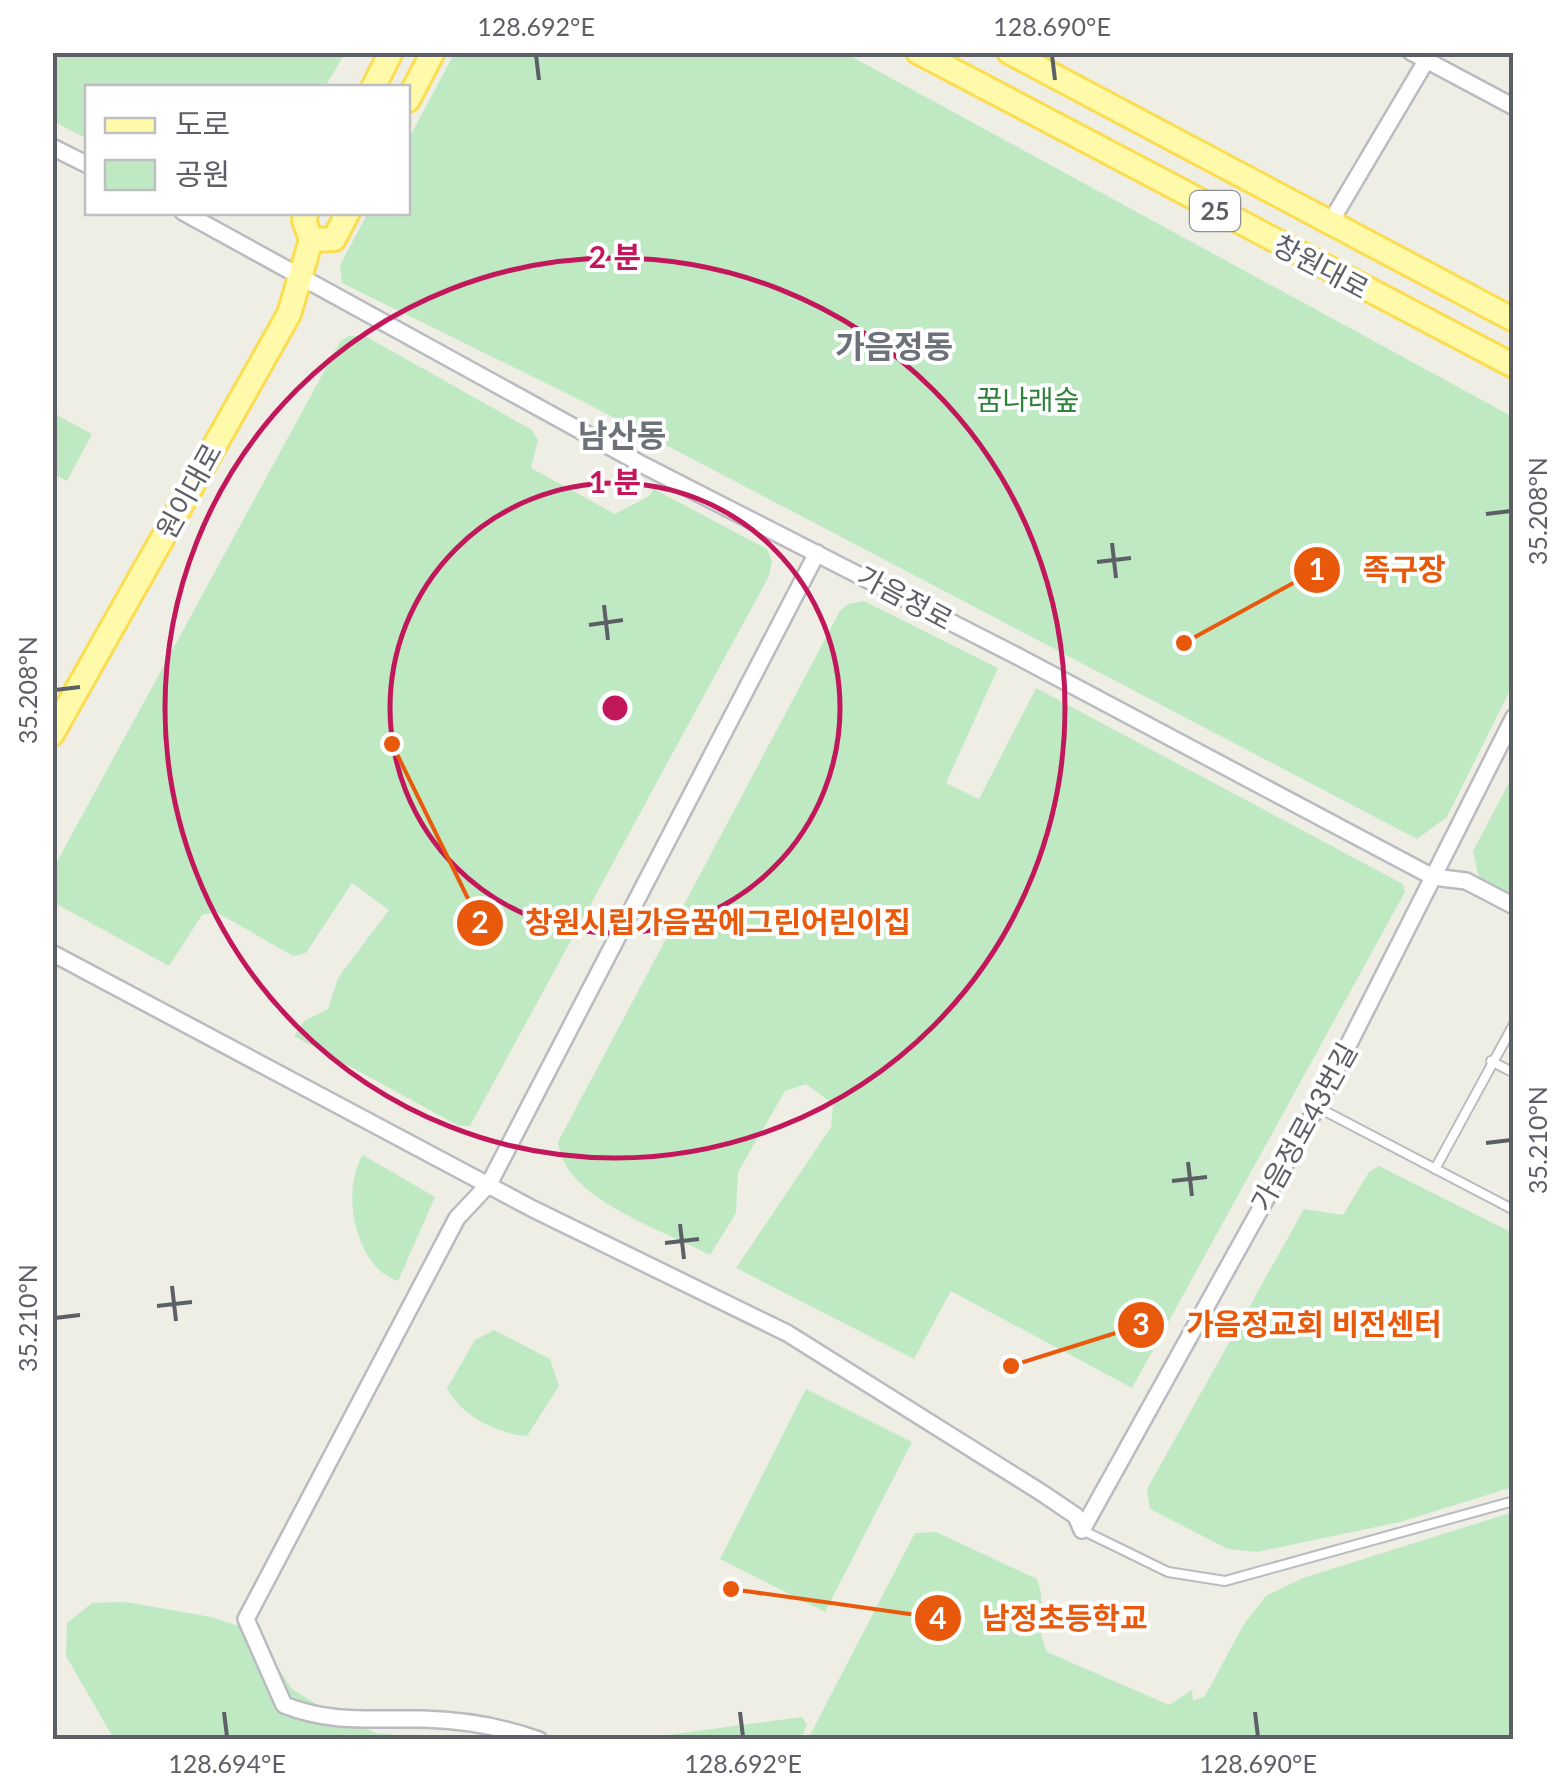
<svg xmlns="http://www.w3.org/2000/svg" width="1566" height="1792" viewBox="0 0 1566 1792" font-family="Lato,'Noto Sans KR',sans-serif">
<rect width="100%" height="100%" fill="#efeee4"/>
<g fill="#bfe9c3">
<path d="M 455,52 L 845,53 L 1513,417 L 1513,684 L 1447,817 L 1417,839 L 582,401 L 342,283 L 340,265 L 368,213 L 408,212 L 408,140 Z"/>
<path d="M 52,53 L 53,52 L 345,53 L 325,87 L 88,88 L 87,139 L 53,121 Z"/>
<path d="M 348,336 L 365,336 L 532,430 L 538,440 L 531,468 L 615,514 L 649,496 L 654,489 L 767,549 L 772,561 L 769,576 L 470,1126 L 459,1126 L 294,1036 L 304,1021 L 328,1009 L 338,978 L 389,910 L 352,883 L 306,953 L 293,956 L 216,912 L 202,915 L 169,966 L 53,902 L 53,869 L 340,342 Z"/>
<path d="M 53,413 L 92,434 L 67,481 L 53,474 Z"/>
<path d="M 864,601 L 998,668 L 946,783 L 979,799 L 1036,688 L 1403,884 L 1405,892 L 1132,1388 L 951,1291 L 914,1359 L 736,1268 L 831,1127 L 833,1104 L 806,1084 L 785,1091 L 738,1172 L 736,1213 L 710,1255 C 664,1230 563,1199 558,1142 L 840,611 L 848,604 Z"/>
<path d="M 1513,775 L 1513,896 L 1479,878 L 1473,851 Z"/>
<path d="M 363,1155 L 435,1197 L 398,1281 C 355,1268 340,1190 363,1155 Z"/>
<path d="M 1379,1166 L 1513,1233 L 1513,1487 L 1400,1522 L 1257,1552 L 1228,1549 L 1150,1509 L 1147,1489 L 1304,1209 L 1343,1215 L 1369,1172 Z"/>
<path d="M 494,1330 L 550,1359 L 559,1386 L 527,1436 C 497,1434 460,1415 447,1388 L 475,1340 Z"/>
<path d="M 806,1389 L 912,1442 L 825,1612 L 720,1559 Z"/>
<path d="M 1513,1512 L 1513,1739 L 808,1739 L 915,1533 L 936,1532 L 1037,1579 C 1049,1612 1032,1618 1047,1652 L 1169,1705 L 1192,1690 L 1193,1701 L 1205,1696 L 1244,1624 L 1266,1596 L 1303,1578 Z"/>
<path d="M 126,1602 L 211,1617 L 239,1626 L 259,1638 L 291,1688 L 327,1711 L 376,1733 L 440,1739 L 114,1739 L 66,1656 L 67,1623 L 92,1603 Z"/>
<path d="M 802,1717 L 807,1725 L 801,1739 L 637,1739 Z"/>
</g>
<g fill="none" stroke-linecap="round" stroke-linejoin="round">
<g stroke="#b9bbc1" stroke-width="12">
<g id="service">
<path d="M 1491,1061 L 1514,1073"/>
<path d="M 1317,1107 L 1514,1210"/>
<path d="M 1435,1169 L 1514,1024"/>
<path d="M 1082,1530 L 1168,1572 L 1225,1581 L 1514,1501"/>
</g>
</g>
<g stroke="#b9bbc1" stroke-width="20">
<g id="minor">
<path d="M 1411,52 L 1514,107"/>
<path d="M 52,147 L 88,165"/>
<path d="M 183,212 L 643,465 L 1017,656 L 1433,877 L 1466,881 L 1514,906"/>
<path d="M 1330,223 L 1426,61"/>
<path d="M 52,953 L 533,1209 L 787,1333 L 1042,1493 L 1076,1516 L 1082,1530"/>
<path d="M 1082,1530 L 1317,1107 L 1514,717"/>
<path d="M 539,1740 C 503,1727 461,1720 423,1719 C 373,1718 332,1724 284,1705 L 246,1619 L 457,1218 L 489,1184 L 817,553"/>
</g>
</g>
<g stroke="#fbdd51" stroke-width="28">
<g id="primary">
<path d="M 918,52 L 1514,366"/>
<path d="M 1009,52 L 1514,320"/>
<path d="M 373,88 L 391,52"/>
<path d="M 408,100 L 433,52"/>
<path d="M 311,240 L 334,239 L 348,212"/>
<path d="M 52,734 L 289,314 L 311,240 L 304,220 L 307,212"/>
</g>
</g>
<use href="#service" stroke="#fff" stroke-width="8"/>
<use href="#minor" stroke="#fff" stroke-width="15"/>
<use href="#primary" stroke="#fffaa9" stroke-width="22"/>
</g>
<path fill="none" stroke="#5c5f65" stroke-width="4" d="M 536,55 L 539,80M 1052,55 L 1055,80M 1486,514 L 1511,511M 1112,543 L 1116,578M 1097,562 L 1131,558M 604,605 L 608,640M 589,625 L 623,620M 55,690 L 80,687M 1486,1143 L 1511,1140M 1188,1162 L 1192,1196M 1172,1181 L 1207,1177M 680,1224 L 684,1259M 665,1243 L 699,1239M 172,1286 L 176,1321M 157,1306 L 192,1302M 55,1318 L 80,1315M 224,1712 L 227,1737M 740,1712 L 743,1737M 1255,1712 L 1258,1737"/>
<g fill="none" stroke="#c2185b" stroke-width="5">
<circle cx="615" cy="708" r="225"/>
<circle cx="615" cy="708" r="450"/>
</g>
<g text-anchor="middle" stroke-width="8" stroke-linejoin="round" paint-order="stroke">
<rect fill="#fff" stroke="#8d8f93" stroke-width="2.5" x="1190" y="191" width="50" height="40" rx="8"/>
<g font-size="25" font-weight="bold" fill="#5c5f65">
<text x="1215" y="220">25</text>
</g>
<g font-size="28" fill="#5c5f65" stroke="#fff">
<text transform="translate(1321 267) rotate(28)" y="10">창원대로</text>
<text transform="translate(189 491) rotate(-61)" y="10">원이대로</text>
<text transform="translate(905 598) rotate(28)" y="10">가음정로</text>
<text transform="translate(1304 1127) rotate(-61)" y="10">가음정로43번길</text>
</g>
<g font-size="28" fill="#2e823a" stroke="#fff">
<text x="1028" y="410">꿈나래숲</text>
</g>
<g font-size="32" font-weight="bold" fill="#6d7178" stroke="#fff">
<text x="894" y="358">가음정동</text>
<text x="622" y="447">남산동</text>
</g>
</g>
<circle cx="615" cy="708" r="15" fill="#c2185b" stroke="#fff" stroke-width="5"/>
<g font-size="30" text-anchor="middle" font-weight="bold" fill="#c2185b" stroke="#fff" stroke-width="8" stroke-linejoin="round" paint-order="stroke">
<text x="615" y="268">2 분</text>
<text x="615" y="493">1 분</text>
</g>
<path fill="none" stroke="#e8590c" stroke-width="4" d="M1184 643L1317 570M392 744L480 923M1011 1366L1141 1325M731 1589L938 1618"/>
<g fill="#e8590c" stroke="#fff" stroke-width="4">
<circle cx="1184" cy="643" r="10"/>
<circle cx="392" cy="744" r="10"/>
<circle cx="1011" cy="1366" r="10"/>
<circle cx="731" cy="1589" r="10"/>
<circle cx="1317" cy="570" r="25"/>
<circle cx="480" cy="923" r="25"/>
<circle cx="1141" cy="1325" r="25"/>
<circle cx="938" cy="1618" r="25"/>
</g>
<g font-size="30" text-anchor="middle" font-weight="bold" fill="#fff">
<text x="1317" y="580">1</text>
<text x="480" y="933">2</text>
<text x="1141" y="1335">3</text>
<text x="938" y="1629">4</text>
</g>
<g font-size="30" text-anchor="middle" font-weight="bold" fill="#e8590c" stroke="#fff" stroke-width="8" stroke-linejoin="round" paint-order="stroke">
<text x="1404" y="580">족구장</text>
<text x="718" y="933">창원시립가음꿈에그린어린이집</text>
<text x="1314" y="1335">가음정교회 비전센터</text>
<text x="1065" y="1629">남정초등학교</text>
</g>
<rect width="1566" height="1792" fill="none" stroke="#ffffff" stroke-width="110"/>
<rect x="85" y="85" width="325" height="130" fill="#ffffff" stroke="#bebfc1" stroke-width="2.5"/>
<rect x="105" y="118" width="50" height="15" fill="#fffaa9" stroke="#bebfc1" stroke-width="2.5"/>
<text x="175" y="135" font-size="30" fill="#5c5f65">도로</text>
<rect x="105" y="160" width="50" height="30" fill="#bfe9c3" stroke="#bebfc1" stroke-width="2.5"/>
<text x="175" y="185" font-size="30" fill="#5c5f65">공원</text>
<rect x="55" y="55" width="1456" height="1682" fill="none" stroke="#5c5f65" stroke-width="4"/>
<g font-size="25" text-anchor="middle" fill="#5c5f65">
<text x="536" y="36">128.692°E</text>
<text x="1052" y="36">128.690°E</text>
<text transform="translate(1538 511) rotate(-90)" y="9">35.208°N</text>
<text transform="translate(28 690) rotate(-90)" y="9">35.208°N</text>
<text transform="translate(1538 1140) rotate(-90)" y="9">35.210°N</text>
<text transform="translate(28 1318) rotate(-90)" y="9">35.210°N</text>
<text x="227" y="1773">128.694°E</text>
<text x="743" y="1773">128.692°E</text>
<text x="1258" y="1773">128.690°E</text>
</g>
</svg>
